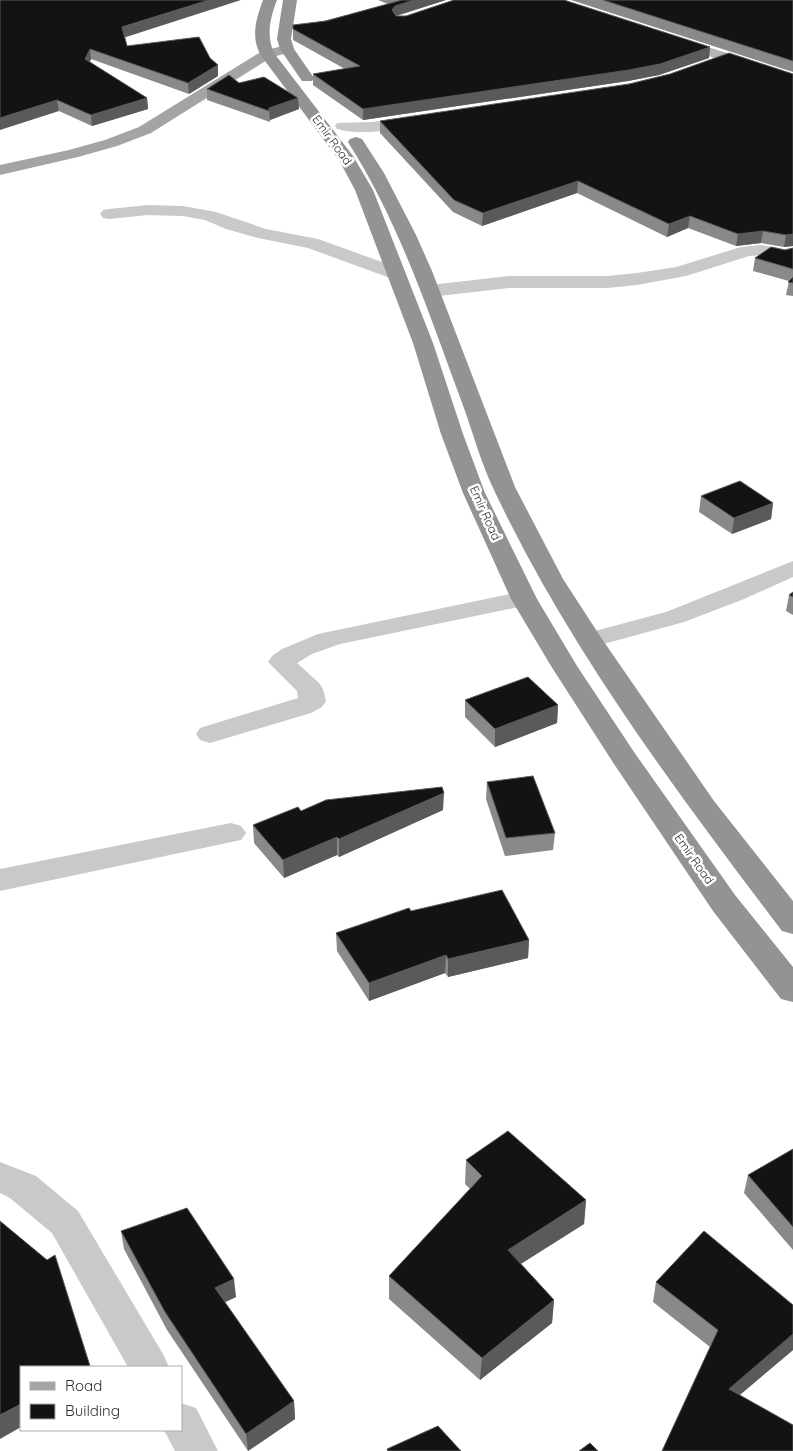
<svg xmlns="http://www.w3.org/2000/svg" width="793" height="1451" viewBox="0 0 793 1451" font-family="Quicksand,sans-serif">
<rect width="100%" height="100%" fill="#fff"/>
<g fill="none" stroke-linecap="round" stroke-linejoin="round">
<g fill="#c9c9c9" fill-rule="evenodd">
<path d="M 416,115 L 422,117 L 424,120 L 422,123 C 396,130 364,136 337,129 L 335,126 L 337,123 L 373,122 Z"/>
<path d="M 148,205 L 183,206 L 216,212 L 266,229 L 318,239 L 404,270 L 406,274 L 404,278 L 397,280 L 390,278 L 308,248 L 258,238 L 226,229 L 205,220 L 183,216 L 148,215 L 109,219 L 103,218 L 100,214 L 103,210 L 109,209 Z"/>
<path d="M 761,245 L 784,249 L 793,248 L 793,258 L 784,261 L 761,255 L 749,256 L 686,276 L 637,285 L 607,288 L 509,288 L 430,297 L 423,295 L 420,291 L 423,287 L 430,285 L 509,276 L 607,276 L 637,273 L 676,267 L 741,247 Z"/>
<path d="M 793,561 L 793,577 L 744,599 L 684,622 L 589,648 L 580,645 L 576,640 L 580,635 L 666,612 Z"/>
<path d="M 524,591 L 533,594 L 537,599 L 533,604 L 340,644 L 312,654 L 297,663 L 319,683 L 323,689 L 326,701 L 322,707 L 311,713 L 210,743 L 200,740 L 196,734 L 200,728 L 298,698 L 297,691 L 268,662 L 272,656 L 282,649 L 318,634 Z"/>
<path d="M 231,823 L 241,826 L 246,833 L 241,840 L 0,891 L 0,869 Z"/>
<path d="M 0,1162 L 36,1176 L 78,1211 L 163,1354 L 169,1367 L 128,1367 L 52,1233 L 10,1198 L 0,1193 Z"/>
<path d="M 181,1403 L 196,1408 L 218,1451 L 175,1451 L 164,1430 L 181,1430 Z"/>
</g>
<path fill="#b6b6b6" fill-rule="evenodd" d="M 673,36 L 793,74 L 793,83 L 668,43 L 666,40 L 668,37 Z"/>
<path fill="#a4a4a4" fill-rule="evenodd" d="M 287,45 L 292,46 L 294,49 L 292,52 L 272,57 L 151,133 L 117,146 L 78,157 L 0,175 L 0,165 L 69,150 L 105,140 L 139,127 L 262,51 Z"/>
<g fill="#939393" fill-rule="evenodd">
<path d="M 263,0 L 277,0 C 270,18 266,35 274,53 L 353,156 L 373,190 L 433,343 L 463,434 L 485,493 L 537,599 L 577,666 L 634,752 L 735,895 L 793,967 L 793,1002 L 781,999 L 713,911 L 614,764 L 551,666 L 511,599 L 463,493 L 441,434 L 413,343 L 355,190 L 339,160 L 262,57 C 250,39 256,19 263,0 Z"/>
<path d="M 283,0 L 297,0 L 291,39 L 294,49 L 314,78 L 312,81 L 302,81 L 280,49 L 277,39 Z"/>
<path d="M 356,137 L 362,139 L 384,173 L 416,235 L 432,271 L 515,487 L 563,579 L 602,639 L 714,801 L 793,901 L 793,934 L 782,931 C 676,791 569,649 494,490 C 480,461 472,429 461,400 C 428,311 399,222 348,142 L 350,139 Z"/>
</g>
</g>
<g fill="#898989">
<path d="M 0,0 L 125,38 L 127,46 L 218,76 L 189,94 L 91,59 L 90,62 L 147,98 L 148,109 L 92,126 L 59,111 Z"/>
<path d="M 378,0 L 446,0 L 397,16 L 710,47 L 709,58 L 659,75 L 628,81 L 363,120 L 313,85 L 313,74 L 345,69 L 293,40 L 293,29 L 388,4 Z"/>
<path d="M 571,0 L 793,0 L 793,72 Z"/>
<path d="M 793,74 L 793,246 L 784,247 L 761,243 L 736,246 L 688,228 L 667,237 L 577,193 L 482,226 L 453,212 L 380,133 L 380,121 Z"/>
<path d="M 239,83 L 298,98 L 299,109 L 270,120 L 270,122 L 207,100 L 207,89 Z"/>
<path d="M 793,248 L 793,296 L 786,295 L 789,281 L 753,271 L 755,258 Z"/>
<path d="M 701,496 L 773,503 L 771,519 L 732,534 L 699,512 Z"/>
<path d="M 793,592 L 793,615 L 786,611 L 789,595 Z"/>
<path d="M 465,700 L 558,705 L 557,723 L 495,747 L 465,717 Z"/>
<path d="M 487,782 L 555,833 L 553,850 L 505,856 L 486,799 Z"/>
<path d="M 443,810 L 339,857 L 337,855 L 284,878 L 254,843 L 253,825 L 301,811 Z"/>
<path d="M 411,911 L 529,940 L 528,958 L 448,977 L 445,973 L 369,1001 L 337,951 L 336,933 Z"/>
<path d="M 793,1149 L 793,1250 L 744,1193 L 748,1175 Z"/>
<path d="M 466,1160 L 586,1200 L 584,1224 L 521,1264 L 554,1300 L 552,1323 L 480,1380 L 389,1299 L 389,1276 L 470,1189 L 465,1184 Z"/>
<path d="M 121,1231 L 236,1297 L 225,1302 L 294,1401 L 295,1419 L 248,1451 L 167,1330 L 124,1249 Z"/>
<path d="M 656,1282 L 793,1305 L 793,1350 L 740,1395 L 662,1451 L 710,1347 L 653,1302 Z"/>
</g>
<g fill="#5a5a5a">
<path d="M 209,0 L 241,0 L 123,38 L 122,27 Z"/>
<path d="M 414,0 L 446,0 L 395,16 L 392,10 L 395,6 Z"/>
<path d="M 710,47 L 709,58 L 659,75 L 628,81 L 363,120 L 363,109 Z"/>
<path d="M 90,49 L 91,59 L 86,70 L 85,59 Z"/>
<path d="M 218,65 L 218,76 L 189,94 L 188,83 Z"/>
<path d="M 147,98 L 148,109 L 92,126 L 91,115 Z"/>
<path d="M 298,98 L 299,109 L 270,120 L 270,122 L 269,108 Z"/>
<path d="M 57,100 L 59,111 L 0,130 L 0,118 Z"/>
<path d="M 578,181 L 577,193 L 482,226 L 483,213 Z"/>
<path d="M 690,216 L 688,228 L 667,237 L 669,224 Z"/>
<path d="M 763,231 L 761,243 L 736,246 L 738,234 Z"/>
<path d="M 793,234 L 793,246 L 784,247 L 786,235 Z"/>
<path d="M 773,503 L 771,519 L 732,534 L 734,518 Z"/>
<path d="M 558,705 L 557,723 L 495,747 L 495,729 Z"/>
<path d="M 444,793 L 443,810 L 339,857 L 339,839 Z"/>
<path d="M 337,837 L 337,855 L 284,878 L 283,860 Z"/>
<path d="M 529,940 L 528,958 L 448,977 L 448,959 Z"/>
<path d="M 446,955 L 445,973 L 369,1001 L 369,983 Z"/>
<path d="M 586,1200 L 584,1224 L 506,1273 L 508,1250 Z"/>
<path d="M 234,1279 L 236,1297 L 217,1306 L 215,1288 Z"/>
<path d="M 554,1300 L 552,1323 L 480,1380 L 482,1358 Z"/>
<path d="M 793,1334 L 793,1350 L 724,1408 L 729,1389 Z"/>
<path d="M 294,1401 L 295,1419 L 248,1451 L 246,1434 Z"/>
<path d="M 21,1404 L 21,1427 L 0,1439 L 0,1415 Z"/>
</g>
<g fill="#131313" stroke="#5a5a5a">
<path d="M 0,0 L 209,0 L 122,27 L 127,46 L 199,37 L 210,58 L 218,65 L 188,83 L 90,49 L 85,59 L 147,98 L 91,115 L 57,100 L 0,118 Z"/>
<path d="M 402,0 L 414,0 L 395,6 L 392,10 L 396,16 L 406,16 L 454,0 L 564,0 L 710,47 L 660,64 L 629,70 L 363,109 L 313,74 L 360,66 L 293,29 L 293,25 L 326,21 Z"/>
<path d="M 603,0 L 793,0 L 793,61 Z"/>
<path d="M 729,53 L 793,74 L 793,234 L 786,235 L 763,231 L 738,234 L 690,216 L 669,224 L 578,181 L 483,213 L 454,200 L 380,121 L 629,84 L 670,74 Z"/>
<path d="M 229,75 L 239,83 L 264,77 L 298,98 L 269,108 L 269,111 L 207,89 Z"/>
<path d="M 771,247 L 785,250 L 793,248 L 793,269 L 755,258 Z"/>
<path d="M 793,277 L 793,283 L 788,282 Z"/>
<path d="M 740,481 L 773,503 L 734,518 L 701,496 Z"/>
<path d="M 793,592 L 793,597 L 789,595 Z"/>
<path d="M 528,677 L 558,705 L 495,729 L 465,700 Z"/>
<path d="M 533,776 L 555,833 L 506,838 L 487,782 Z"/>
<path d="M 442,787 L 444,793 L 339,839 L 337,837 L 283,860 L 253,825 L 298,807 L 301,811 L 326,800 Z"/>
<path d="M 502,890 L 529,940 L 448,959 L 446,955 L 369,983 L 336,933 L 409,908 L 411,911 Z"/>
<path d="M 508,1131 L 586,1200 L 508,1250 L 554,1300 L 482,1358 L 389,1276 L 482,1176 L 466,1160 Z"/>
<path d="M 793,1149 L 793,1227 L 748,1175 Z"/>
<path d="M 187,1208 L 234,1279 L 215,1288 L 294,1401 L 246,1434 L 165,1312 L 121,1231 Z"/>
<path d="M 0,1221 L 47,1260 L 55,1255 L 90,1366 L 89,1367 L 21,1367 L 21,1404 L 0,1415 Z"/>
<path d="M 704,1231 L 793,1305 L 793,1334 L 729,1389 L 793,1425 L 793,1451 L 662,1451 L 718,1330 L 656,1282 Z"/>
<path d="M 438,1426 L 461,1451 L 388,1451 L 387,1449 Z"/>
<path d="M 590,1443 L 598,1451 L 579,1451 Z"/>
</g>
<g text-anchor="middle" stroke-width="5" stroke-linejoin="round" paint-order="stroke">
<g font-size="12" fill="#2c2c2c" stroke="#fff">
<text transform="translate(332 140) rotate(54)" y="4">Emir Road</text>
<text transform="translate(485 513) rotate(66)" y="4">Emir Road</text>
<text transform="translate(694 859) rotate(55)" y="4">Emir Road</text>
</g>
</g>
<rect x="20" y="1366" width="162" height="65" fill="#ffffff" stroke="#ababab"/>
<rect x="30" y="1382" width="25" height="8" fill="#a4a4a4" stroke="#ababab"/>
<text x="65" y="1391" font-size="15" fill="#2c2c2c">Road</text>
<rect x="30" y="1404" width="25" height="15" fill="#131313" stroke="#ababab"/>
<text x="65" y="1416" font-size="15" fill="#2c2c2c">Building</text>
</svg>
